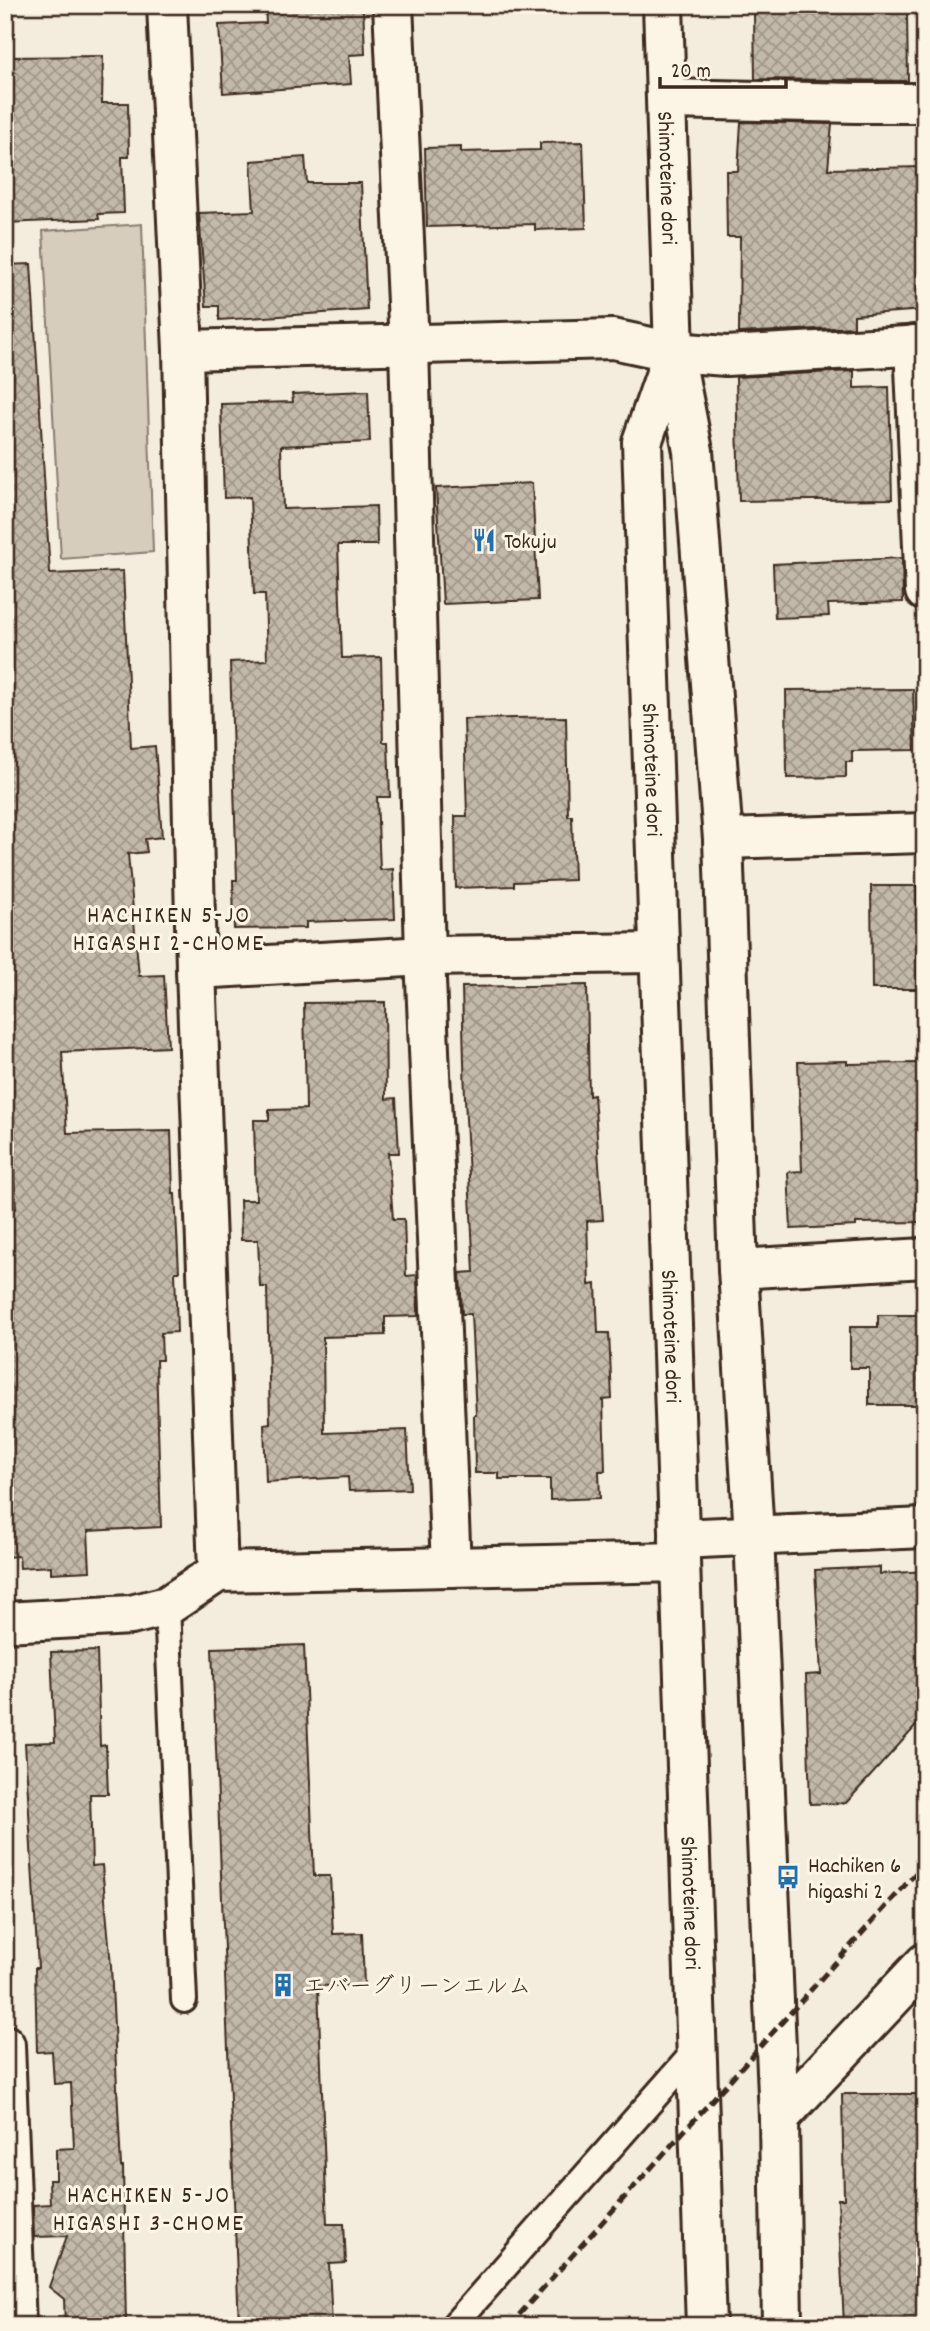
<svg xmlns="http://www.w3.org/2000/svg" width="930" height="2331" viewBox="0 0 930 2331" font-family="Dekko,'Klee One',sans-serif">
<defs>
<pattern id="building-cross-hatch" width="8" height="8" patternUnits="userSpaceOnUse" patternTransform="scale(1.75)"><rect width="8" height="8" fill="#c3b9aa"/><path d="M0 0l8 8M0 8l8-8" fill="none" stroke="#a0978a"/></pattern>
</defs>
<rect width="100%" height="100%" fill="#f4eddd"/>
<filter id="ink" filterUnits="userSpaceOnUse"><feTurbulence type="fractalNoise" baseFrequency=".0143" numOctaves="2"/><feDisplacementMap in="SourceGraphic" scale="14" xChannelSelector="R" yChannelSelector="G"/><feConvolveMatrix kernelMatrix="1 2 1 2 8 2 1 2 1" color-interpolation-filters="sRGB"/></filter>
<g filter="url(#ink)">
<path fill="#d6cdbd" stroke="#887c6e" stroke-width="2" d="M 142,224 L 153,552 L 61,559 L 43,231 Z"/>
<g fill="url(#building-cross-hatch)" stroke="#3b2a1e" stroke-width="2">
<path d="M 265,5 L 363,5 L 365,54 L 349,55 L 351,84 L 223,93 L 219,25 L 266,23 Z"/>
<path d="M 754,12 L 907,12 L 908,81 L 755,79 Z"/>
<path d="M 103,56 L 102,103 L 128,103 L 129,157 L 122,157 L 124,213 L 98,214 L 99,219 L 5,223 L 5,57 Z"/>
<path d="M 741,122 L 832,124 L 828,169 L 922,167 L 919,186 L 925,186 L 925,310 L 854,315 L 854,327 L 739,333 L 740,237 L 727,237 L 726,171 L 738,171 Z"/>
<path d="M 583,142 L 586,228 L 535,230 L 535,224 L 427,227 L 425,148 L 461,147 L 461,152 L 540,150 L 540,143 Z"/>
<path d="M 305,157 L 307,183 L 361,183 L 367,310 L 219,320 L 219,306 L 206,306 L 199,213 L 254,211 L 251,161 Z"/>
<path d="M 31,264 L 50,574 L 123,571 L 131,748 L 155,746 L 162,837 L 145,839 L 147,852 L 128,854 L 139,976 L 164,975 L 168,1047 L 62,1052 L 67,1133 L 171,1131 L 173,1194 L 175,1194 L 179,1272 L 175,1272 L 177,1332 L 161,1333 L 162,1360 L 156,1360 L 161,1527 L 88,1531 L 90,1571 L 51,1573 L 51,1566 L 20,1568 L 19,1556 L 5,1557 L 5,1210 L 16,1209 L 5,1034 L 5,265 Z"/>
<path d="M 854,371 L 854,388 L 889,387 L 892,499 L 739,501 L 736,377 Z"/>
<path d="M 368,391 L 370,442 L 281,446 L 283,509 L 376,506 L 377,545 L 338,545 L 342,658 L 381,657 L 383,742 L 388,742 L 390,797 L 377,797 L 380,870 L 393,869 L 395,919 L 306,922 L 306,928 L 234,929 L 233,880 L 237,880 L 230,662 L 267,660 L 265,594 L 254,594 L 250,497 L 224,498 L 221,404 L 293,402 L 292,394 Z"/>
<path d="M 532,483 L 538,600 L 443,604 L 436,488 Z"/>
<path d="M 902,558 L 903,602 L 828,604 L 829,616 L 775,618 L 773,564 Z"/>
<path d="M 913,689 L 915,750 L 852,751 L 852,762 L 846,762 L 846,777 L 787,778 L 786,690 Z"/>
<path d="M 566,717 L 568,816 L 572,816 L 574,880 L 514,882 L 514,886 L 456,888 L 455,816 L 467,816 L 464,719 Z"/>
<path d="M 871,886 L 917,886 L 918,989 L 872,989 Z"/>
<path d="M 587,985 L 589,1096 L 594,1095 L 603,1220 L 587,1221 L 589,1285 L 596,1284 L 598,1333 L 609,1333 L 612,1399 L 603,1400 L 605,1471 L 599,1471 L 600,1498 L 550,1500 L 550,1479 L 499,1479 L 499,1473 L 475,1473 L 474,1415 L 476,1415 L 471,1314 L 462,1314 L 460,1273 L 474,1272 L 465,1099 L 462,987 Z"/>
<path d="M 385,1002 L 386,1099 L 396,1098 L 399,1153 L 388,1153 L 393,1219 L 404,1219 L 406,1276 L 417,1275 L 418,1316 L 385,1317 L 385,1335 L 323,1337 L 324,1433 L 407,1430 L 410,1489 L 349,1491 L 348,1477 L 266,1482 L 264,1424 L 270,1423 L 267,1287 L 260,1287 L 258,1240 L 241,1240 L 240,1200 L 256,1200 L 254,1120 L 269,1120 L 269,1110 L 306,1109 L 304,1003 Z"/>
<path d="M 847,1061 L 847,1064 L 918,1063 L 920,1178 L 925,1178 L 925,1222 L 856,1223 L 856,1226 L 791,1229 L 788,1172 L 802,1171 L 798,1062 Z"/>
<path d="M 878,1315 L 925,1315 L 925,1405 L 869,1405 L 869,1368 L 850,1368 L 850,1327 L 878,1327 Z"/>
<path d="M 880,1567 L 880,1574 L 925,1571 L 925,1716 L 846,1803 L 810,1804 L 806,1675 L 821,1674 L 815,1570 Z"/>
<path d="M 304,1645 L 314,1876 L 330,1876 L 333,1934 L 362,1933 L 364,1985 L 318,1986 L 327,2224 L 344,2224 L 346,2263 L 329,2264 L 332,2326 L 239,2326 L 212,1648 Z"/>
<path d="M 97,1651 L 100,1746 L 106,1745 L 108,1794 L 90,1794 L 92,1866 L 102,1865 L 111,1966 L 121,2167 L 123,2167 L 126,2326 L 65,2326 L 64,2299 L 49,2287 L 67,2236 L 34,2237 L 33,2205 L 50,2204 L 49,2180 L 56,2180 L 56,2149 L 74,2148 L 71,2083 L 54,2084 L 52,2051 L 37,2052 L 35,1968 L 38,1968 L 25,1743 L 55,1742 L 51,1652 Z"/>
<path d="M 842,2094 L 925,2094 L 925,2326 L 844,2326 L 838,2199 L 844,2199 Z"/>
</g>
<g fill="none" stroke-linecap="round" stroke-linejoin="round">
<g stroke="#3b2a1e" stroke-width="30">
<g id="lane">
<path d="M 167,1606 L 184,2000"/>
<path d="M 453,2326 L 697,2049"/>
</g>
</g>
<g stroke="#3b2a1e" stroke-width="44">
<g id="street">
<path d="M 167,5 L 183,350 L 196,969 L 218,1572"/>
<path d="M 393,5 L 409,345 L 425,956 L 451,1567"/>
<path d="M 668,99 L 857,103 L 925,103"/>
<path d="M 914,345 L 925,591"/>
<path d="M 183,350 L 613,339 L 674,352 L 726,356 L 925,345"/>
<path d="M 723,839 L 925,833"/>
<path d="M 196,969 L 425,956 L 659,953"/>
<path d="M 738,1269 L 925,1258"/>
<path d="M 679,1539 L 925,1528"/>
<path d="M 5,1622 L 131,1615 L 167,1606 L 218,1572 L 680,1562"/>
<path d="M 5,2045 L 16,2326"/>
<path d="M 779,2118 L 925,1963"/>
</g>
</g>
<g stroke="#3b2a1e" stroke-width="44">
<g id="secondary">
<path id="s1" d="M 663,5 L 674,352 L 693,451 L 723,839 L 738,1269 L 754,1535 L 779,2118 L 782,2326"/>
<path id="s2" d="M 673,353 L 642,442 L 706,2326"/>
</g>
</g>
<use href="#lane" stroke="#fcf5e5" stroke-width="24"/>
<use href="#street" stroke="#fcf5e5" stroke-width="38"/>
<use href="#secondary" stroke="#fcf5e5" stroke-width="38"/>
<path stroke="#3b2a1e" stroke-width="5" stroke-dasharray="10 5" stroke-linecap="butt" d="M 509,2326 L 925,1863"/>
</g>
</g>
<defs>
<g id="restaurant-bare" transform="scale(1.89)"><path d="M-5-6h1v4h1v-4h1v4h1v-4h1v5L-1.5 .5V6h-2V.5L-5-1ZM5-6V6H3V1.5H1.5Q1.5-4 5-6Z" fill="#1f6fb2" stroke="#fcf5e5" stroke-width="2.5" paint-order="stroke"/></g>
<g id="bus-bare" transform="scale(1.89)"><path d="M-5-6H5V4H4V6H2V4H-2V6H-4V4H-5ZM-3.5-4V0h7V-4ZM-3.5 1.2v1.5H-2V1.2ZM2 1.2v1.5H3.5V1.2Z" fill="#1f6fb2" stroke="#fcf5e5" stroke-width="2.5" paint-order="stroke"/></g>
<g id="building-bare" transform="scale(1.89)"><path d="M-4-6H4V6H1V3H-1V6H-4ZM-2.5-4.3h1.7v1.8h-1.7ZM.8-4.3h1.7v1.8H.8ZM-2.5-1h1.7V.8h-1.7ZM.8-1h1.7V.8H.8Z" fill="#1f6fb2" stroke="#fcf5e5" stroke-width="2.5" paint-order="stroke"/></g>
</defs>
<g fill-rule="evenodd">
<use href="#restaurant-bare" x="484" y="540"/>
<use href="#bus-bare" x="788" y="1877"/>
<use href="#building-bare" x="283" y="1985"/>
</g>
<g text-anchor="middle" stroke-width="6" stroke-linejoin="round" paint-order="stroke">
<g font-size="23" fill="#3b2a1e" stroke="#fcf5e5">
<text dy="8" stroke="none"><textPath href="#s1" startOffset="173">Shimoteine dori</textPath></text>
<text dy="8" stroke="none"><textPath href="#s2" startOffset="422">Shimoteine dori</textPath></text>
<text dy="8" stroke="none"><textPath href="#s2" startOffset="989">Shimoteine dori</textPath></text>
<text dy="8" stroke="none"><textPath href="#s2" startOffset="1556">Shimoteine dori</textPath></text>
</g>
<g font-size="23" fill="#3b2a1e" stroke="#fcf5e5" text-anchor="start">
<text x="504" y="548">Tokuju</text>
<text x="808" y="1872">Hachiken 6<tspan x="808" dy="26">higashi 2</tspan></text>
<text x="303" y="1993">エバーグリーンエルム</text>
</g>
<g font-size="24" letter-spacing="2" fill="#3b2a1e" stroke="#fcf5e5">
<text x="169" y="922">HACHIKEN 5-JO<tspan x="169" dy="28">HIGASHI 2-CHOME</tspan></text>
<text x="149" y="2202">HACHIKEN 5-JO<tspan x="149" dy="28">HIGASHI 3-CHOME</tspan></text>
</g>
</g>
<rect width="930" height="2331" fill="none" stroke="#fcf5e5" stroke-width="28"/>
<rect x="14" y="14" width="902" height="2303" fill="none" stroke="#3b2a1e" stroke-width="2.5" filter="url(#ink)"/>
<path d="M660 77v10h126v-10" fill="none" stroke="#3b2a1e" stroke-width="3.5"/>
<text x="671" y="77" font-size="21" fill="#3b2a1e" stroke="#fcf5e5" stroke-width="5" paint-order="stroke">20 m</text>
</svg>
